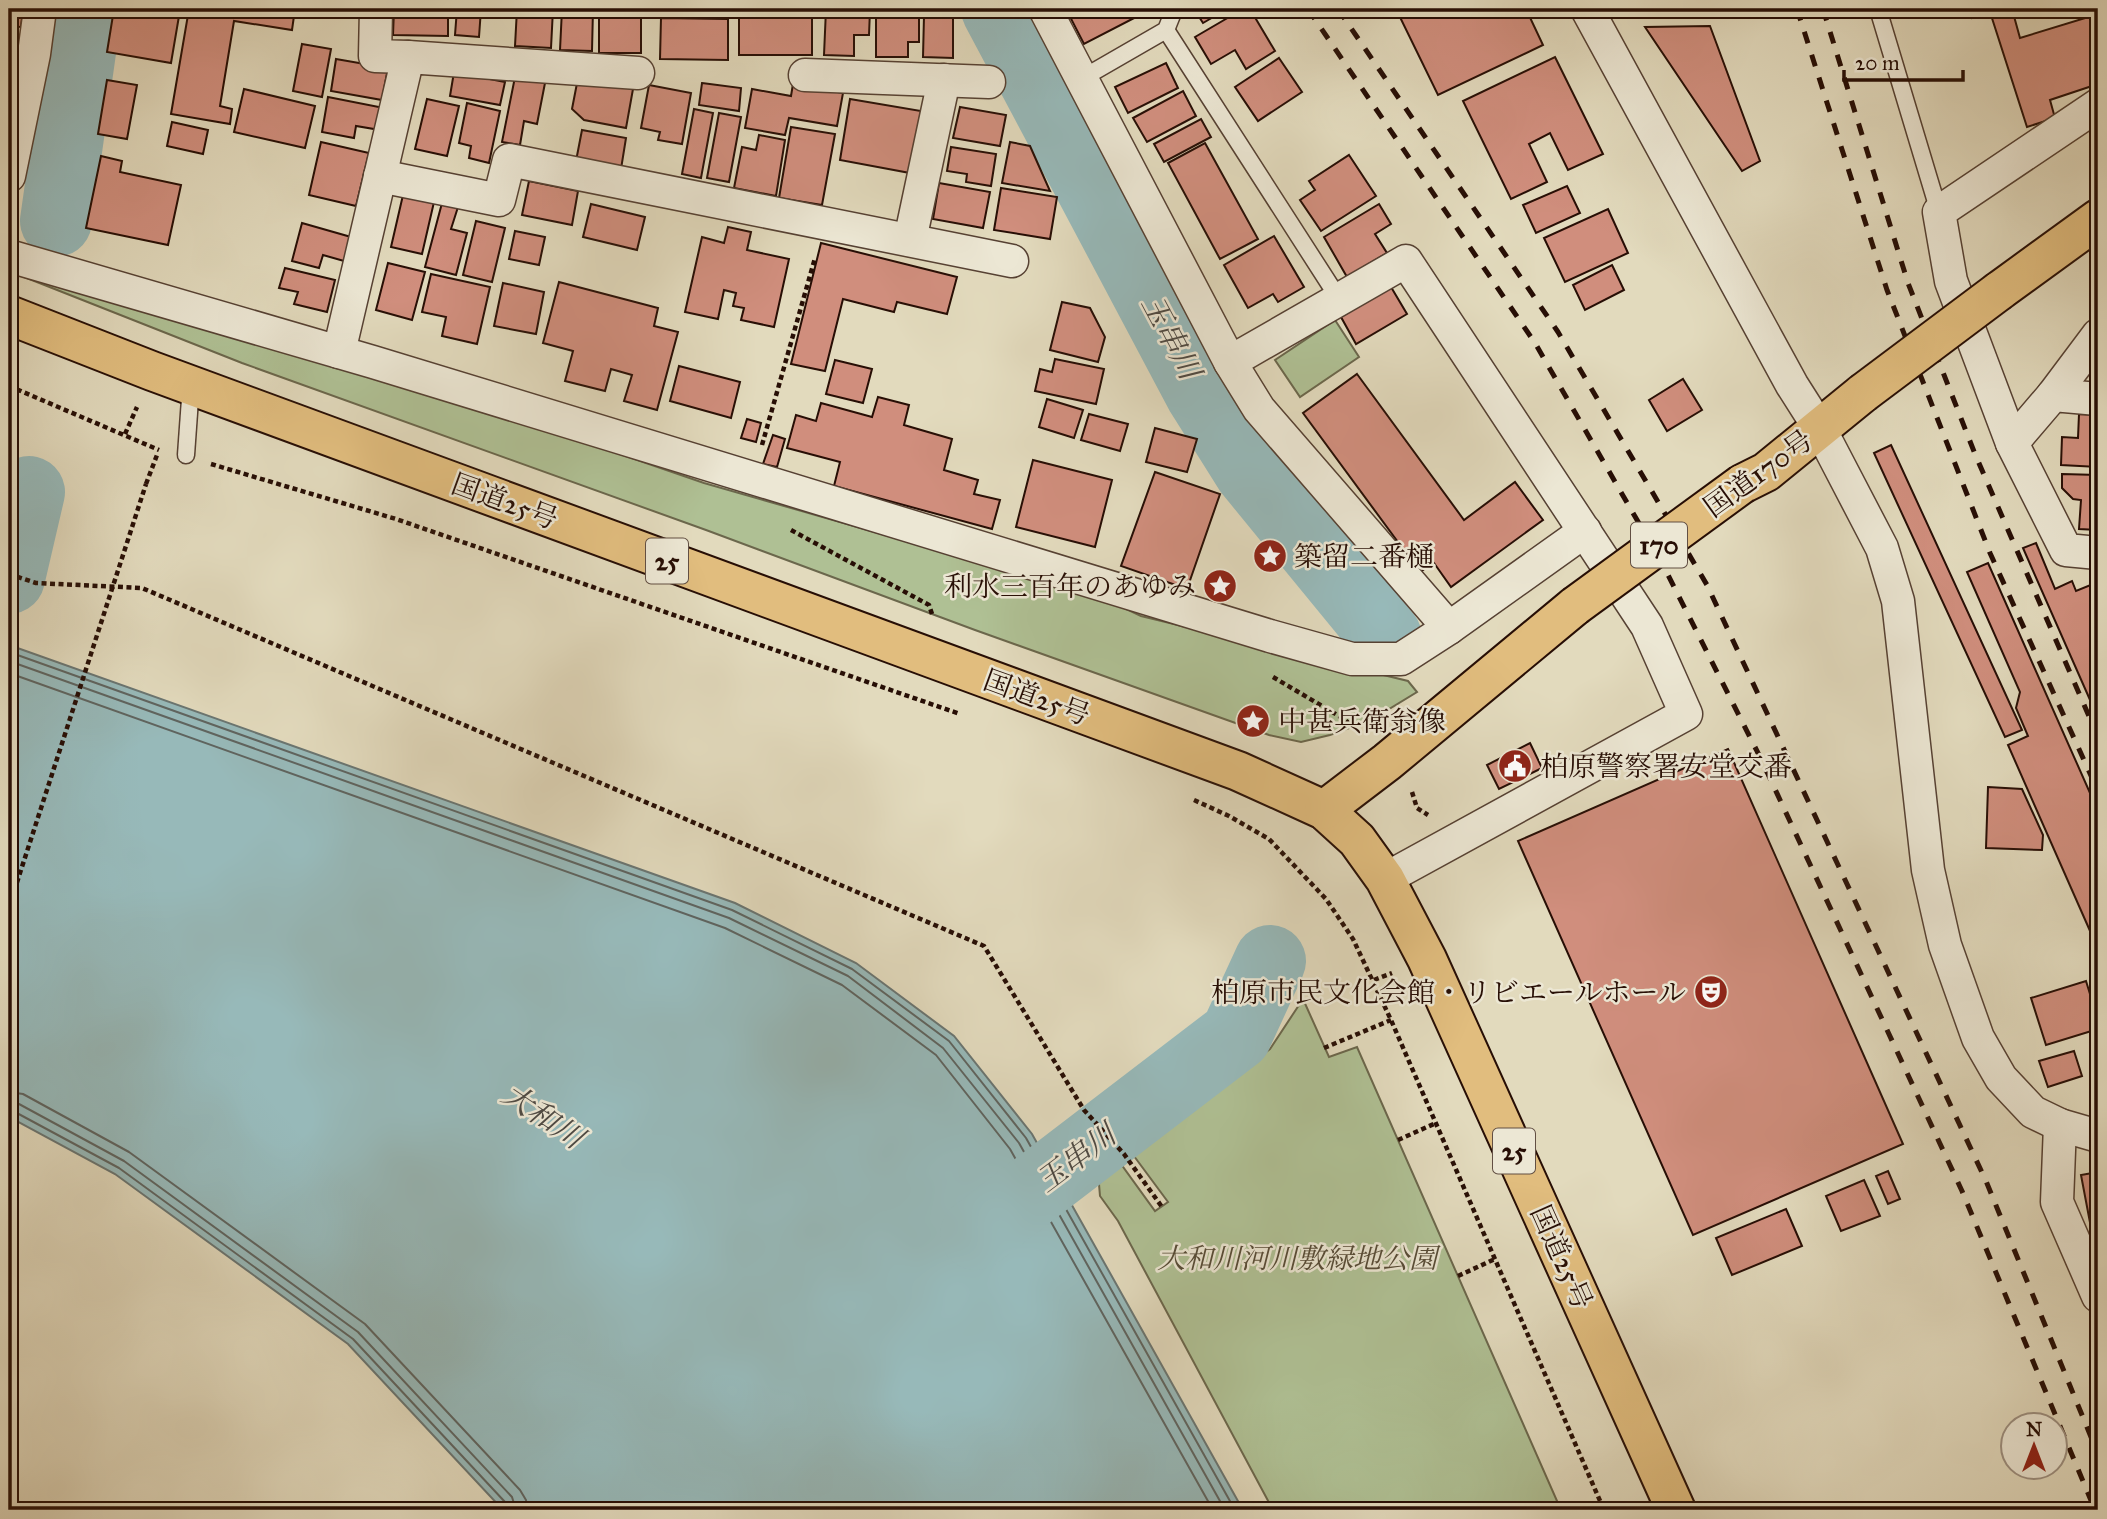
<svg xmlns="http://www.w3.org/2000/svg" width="2107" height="1519" viewBox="0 0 2107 1519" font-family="'IM FELL Great Primer','Noto Serif JP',serif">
<rect width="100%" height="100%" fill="#e2dabd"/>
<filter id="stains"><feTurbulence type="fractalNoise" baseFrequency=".00286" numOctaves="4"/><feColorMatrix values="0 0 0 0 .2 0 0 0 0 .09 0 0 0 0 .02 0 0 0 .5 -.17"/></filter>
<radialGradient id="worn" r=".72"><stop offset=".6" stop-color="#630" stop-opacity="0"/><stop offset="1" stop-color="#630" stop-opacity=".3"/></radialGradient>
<g fill="#afc094" stroke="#6b674c" stroke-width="2">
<path d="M 9,271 L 501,413 L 704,483 L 1101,597 L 1141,616 L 1408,681 L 1417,692 L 1371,720 L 1330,735 L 1301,742 L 1269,735 L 975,630 L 706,530 L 242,363 Z"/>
<path d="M 1335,320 L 1359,357 L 1300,397 L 1275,360 Z"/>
<path d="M 1303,999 L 1329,1057 L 1357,1047 L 1561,1510 L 1273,1510 L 1118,1221 L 1100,1196 L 1099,1184 L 1118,1160 L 1155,1211 L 1168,1202 L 1131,1152 L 1270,1049 Z"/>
</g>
<path fill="#97b9b9" stroke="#6a7571" stroke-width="2" d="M 9,645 L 735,903 L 856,963 L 954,1036 L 1032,1134 L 1243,1510 L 503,1510 L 348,1344 L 115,1174 L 9,1117 Z"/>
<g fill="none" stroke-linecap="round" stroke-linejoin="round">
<g stroke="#5f645f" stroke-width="2">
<path d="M 9,652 L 732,910 L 852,969 L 949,1041 L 1026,1138 L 1235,1510"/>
<path d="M 9,661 L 729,918 L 848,976 L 943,1048 L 1019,1143 L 1225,1510"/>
<path d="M 9,673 L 725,928 L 842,985 L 936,1055 L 1010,1149 L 1213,1510"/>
<path d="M 9,1092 L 23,1094 L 129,1152 L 365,1324 L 520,1490 L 526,1500 L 527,1510"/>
<path d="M 9,1102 L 19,1104 L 124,1161 L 358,1332 L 512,1497 L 516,1510"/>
<path d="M 9,1111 L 15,1112 L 119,1168 L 353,1339 L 505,1502 L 508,1510"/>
</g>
<g stroke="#97b9b9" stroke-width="72">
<path d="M 997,9 L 1201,393 L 1250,471 L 1386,637"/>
<path d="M 56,221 L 86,9"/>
<path d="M 9,578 L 29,492"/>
<path d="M 976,1234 L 1236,1035 L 1270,961"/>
</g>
</g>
<g fill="#d08e7d" stroke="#270e05" stroke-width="2">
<path d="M 9,9 L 23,9 L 21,27 L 9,26 Z"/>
<path d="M 114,9 L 137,9 L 179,16 L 171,63 L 107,52 Z"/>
<path d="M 189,9 L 295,9 L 292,30 L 234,21 L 220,106 L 232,109 L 230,124 L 171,114 Z"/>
<path d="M 394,9 L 448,9 L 448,36 L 393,35 Z"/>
<path d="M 457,9 L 481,9 L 479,37 L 455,35 Z"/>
<path d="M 517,9 L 553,9 L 551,48 L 515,46 Z"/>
<path d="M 562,9 L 593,9 L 592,51 L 560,50 Z"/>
<rect x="599" y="9" width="42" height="44"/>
<path d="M 826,9 L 870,10 L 869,35 L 854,35 L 854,56 L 824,55 Z"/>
<path d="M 1066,9 L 1137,9 L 1140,15 L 1084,44 Z"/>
<path d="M 1194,9 L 1227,9 L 1203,23 Z"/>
<path d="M 1243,9 L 1250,9 L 1275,51 L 1246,69 L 1235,50 L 1211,64 L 1195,37 Z"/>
<path d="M 1396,9 L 1526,9 L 1543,45 L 1438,95 Z"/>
<path d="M 1969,9 L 2012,9 L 2020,38 L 2095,15 L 2098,24 L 2098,84 L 2050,100 L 2055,118 L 2027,127 L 1990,12 L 1972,18 Z"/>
<path d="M 919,13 L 919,42 L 908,42 L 908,57 L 876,57 L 876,14 Z"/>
<rect x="739" y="14" width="73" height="41"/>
<path d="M 924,16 L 953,17 L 953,58 L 923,57 Z"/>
<path d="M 661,18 L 728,19 L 728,60 L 660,59 Z"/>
<path d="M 1710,26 L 1760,161 L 1742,171 L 1645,27 Z"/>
<path d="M 302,44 L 331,49 L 322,97 L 293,91 Z"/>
<path d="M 1555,57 L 1603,154 L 1568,170 L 1550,133 L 1529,144 L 1547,182 L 1511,199 L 1463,101 Z"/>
<path d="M 1279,58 L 1302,92 L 1258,121 L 1235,87 Z"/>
<path d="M 336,59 L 388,68 L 382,100 L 331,91 Z"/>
<path d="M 1166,63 L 1178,88 L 1128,113 L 1115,87 Z"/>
<path d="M 454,72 L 505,82 L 500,105 L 450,96 Z"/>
<path d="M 515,77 L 545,83 L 537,124 L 524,121 L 520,145 L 502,142 Z"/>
<path d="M 578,78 L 633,89 L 626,128 L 584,120 L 572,109 Z"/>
<path d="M 107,80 L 137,85 L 127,139 L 98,134 Z"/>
<path d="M 702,83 L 741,88 L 739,111 L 699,105 Z"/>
<path d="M 793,84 L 843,93 L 837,126 L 789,118 L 785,135 L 745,128 L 752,89 L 791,96 Z"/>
<path d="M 649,85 L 691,93 L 682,144 L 658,140 L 660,132 L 641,128 Z"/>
<path d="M 244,89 L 315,106 L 305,148 L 234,132 Z"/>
<path d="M 1183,91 L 1196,116 L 1147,142 L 1133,118 Z"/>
<path d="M 328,97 L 384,108 L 380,130 L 356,126 L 354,138 L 322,132 Z"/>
<path d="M 427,99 L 459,106 L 447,156 L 415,149 Z"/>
<path d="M 850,99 L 921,111 L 910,173 L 840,160 Z"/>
<path d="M 467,103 L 500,111 L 489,163 L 469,158 L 471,146 L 459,143 Z"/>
<path d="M 960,107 L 1006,115 L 1000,146 L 953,138 Z"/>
<path d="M 694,109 L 713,113 L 701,178 L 682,174 Z"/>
<path d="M 719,113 L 741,117 L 729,182 L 707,178 Z"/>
<path d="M 1201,119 L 1211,137 L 1164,162 L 1154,144 Z"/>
<path d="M 172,122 L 208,130 L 203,154 L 167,146 Z"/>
<path d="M 791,127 L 835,134 L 822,205 L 779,198 Z"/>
<path d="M 582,130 L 626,138 L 621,169 L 576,161 Z"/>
<path d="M 759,135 L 785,140 L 776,196 L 734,188 L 742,147 L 756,150 Z"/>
<path d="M 321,142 L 369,153 L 356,206 L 309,195 Z"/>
<path d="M 1010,142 L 1030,146 L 1050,191 L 1002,183 Z"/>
<path d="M 1205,143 L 1258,239 L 1220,259 L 1168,163 Z"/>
<path d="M 951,147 L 996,154 L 991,186 L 966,182 L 967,174 L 947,171 Z"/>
<path d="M 1349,155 L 1376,196 L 1321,231 L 1300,200 L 1315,190 L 1309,181 Z"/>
<path d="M 101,156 L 122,161 L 120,172 L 181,185 L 168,245 L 86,228 Z"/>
<path d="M 529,181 L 578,191 L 572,225 L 522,215 Z"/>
<path d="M 939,183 L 990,192 L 983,228 L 933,219 Z"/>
<path d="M 1567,186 L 1580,213 L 1536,233 L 1523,205 Z"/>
<path d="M 1001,188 L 1057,197 L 1050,239 L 994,230 Z"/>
<path d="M 403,195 L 434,202 L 422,254 L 391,247 Z"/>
<path d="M 442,203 L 458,207 L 451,229 L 467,233 L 456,275 L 425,267 Z"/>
<path d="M 591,204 L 645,217 L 637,250 L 583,237 Z"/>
<path d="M 1379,204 L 1391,224 L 1375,234 L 1387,253 L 1347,277 L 1324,237 Z"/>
<path d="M 1608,209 L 1628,253 L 1565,282 L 1544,238 Z"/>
<path d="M 476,221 L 505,228 L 492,282 L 463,275 Z"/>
<path d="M 302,223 L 351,237 L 344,261 L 323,255 L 319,268 L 292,261 Z"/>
<path d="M 728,227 L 751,232 L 747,250 L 789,259 L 774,327 L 741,320 L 744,308 L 733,306 L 736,293 L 724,290 L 718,319 L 685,312 L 702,237 L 724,243 Z"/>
<path d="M 515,231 L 545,237 L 539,265 L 509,259 Z"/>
<path d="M 1274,236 L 1304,287 L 1278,302 L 1273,294 L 1248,308 L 1224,265 Z"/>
<path d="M 821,243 L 957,277 L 947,314 L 897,302 L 894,312 L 843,299 L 825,371 L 791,364 Z"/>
<path d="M 388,263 L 425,272 L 412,320 L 376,310 Z"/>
<path d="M 1612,265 L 1624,290 L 1585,310 L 1573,285 Z"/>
<path d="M 285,268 L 335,280 L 327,312 L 294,304 L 298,292 L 279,288 Z"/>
<path d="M 431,274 L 490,287 L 477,344 L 442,336 L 446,317 L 422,312 Z"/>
<path d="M 559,282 L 658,308 L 654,326 L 678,332 L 657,410 L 624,401 L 632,375 L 611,369 L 605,391 L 565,381 L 573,351 L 543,343 Z"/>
<path d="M 503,283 L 544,292 L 536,334 L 494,326 Z"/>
<path d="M 1391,287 L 1407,314 L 1356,344 L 1341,317 Z"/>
<path d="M 1062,302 L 1090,308 L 1105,337 L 1098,362 L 1050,350 Z"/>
<path d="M 1055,359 L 1104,369 L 1096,404 L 1035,391 L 1040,369 L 1052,372 Z"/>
<path d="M 835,360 L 872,369 L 863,403 L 826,394 Z"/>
<path d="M 679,366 L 740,382 L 731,418 L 670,401 Z"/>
<path d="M 1357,374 L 1464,520 L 1515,482 L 1543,520 L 1451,587 L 1434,563 L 1420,572 L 1303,413 Z"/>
<path d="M 1683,379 L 1702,410 L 1667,431 L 1649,400 Z"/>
<path d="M 878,397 L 909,405 L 904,425 L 952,439 L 944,470 L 978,480 L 974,494 L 1000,500 L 992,529 L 834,486 L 840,462 L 787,448 L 796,415 L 816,421 L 821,403 L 872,417 Z"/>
<path d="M 1047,399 L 1083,410 L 1074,438 L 1039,427 Z"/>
<path d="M 1089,414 L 1128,424 L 1120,451 L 1081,440 Z"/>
<path d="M 2079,414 L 2098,415 L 2098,467 L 2061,465 L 2062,437 L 2078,438 Z"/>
<path d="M 747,419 L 761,423 L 756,442 L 741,438 Z"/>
<path d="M 1155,428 L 1197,439 L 1187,472 L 1146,462 Z"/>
<path d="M 773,435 L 785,439 L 777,467 L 763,464 Z"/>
<path d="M 1891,445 L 2022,730 L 2005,737 L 1874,453 Z"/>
<path d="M 1033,460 L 1112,480 L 1095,547 L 1016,527 Z"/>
<path d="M 1155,472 L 1220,494 L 1187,589 L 1121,566 Z"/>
<path d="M 2062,474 L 2098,475 L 2098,530 L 2079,529 L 2081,500 L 2073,499 L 2062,488 Z"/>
<path d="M 2036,543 L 2055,589 L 2072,581 L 2076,591 L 2098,582 L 2098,718 L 2023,548 Z"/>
<path d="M 1988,563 L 2098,811 L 2098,949 L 2008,745 L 2028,736 L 2016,708 L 2020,692 L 1967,572 Z"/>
<path d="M 1530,743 L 1542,768 L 1499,789 L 1487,765 Z"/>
<path d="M 1728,749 L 1903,1144 L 1693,1235 L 1518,841 Z"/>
<path d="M 1988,787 L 2022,789 L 2043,835 L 2042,850 L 1986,848 Z"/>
<path d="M 2086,981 L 2098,1020 L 2098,1029 L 2046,1045 L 2031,998 Z"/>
<path d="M 2074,1051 L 2082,1076 L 2048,1087 L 2039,1061 Z"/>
<path d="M 1888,1171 L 1900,1199 L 1888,1204 L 1876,1176 Z"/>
<path d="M 2098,1172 L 2098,1248 L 2095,1249 L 2081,1175 Z"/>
<path d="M 1864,1180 L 1880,1216 L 1841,1231 L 1826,1196 Z"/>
<path d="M 1786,1209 L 1802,1246 L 1732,1275 L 1716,1238 Z"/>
</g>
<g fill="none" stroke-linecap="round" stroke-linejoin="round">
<g stroke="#564133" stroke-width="19">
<g id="lane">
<path d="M 1878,9 L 1939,212"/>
<path d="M 1166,30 L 1339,299"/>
<path d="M 1081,79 L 1166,30 L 1172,15 L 1168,9"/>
<path d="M 186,455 L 191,385"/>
</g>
</g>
<g stroke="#564133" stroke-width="35">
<g id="street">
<path d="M 376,9 L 375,56 L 408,57"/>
<path d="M 1045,9 L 1230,362 L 1259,409 L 1449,628"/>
<path d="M 1587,9 L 1792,385 L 1820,429 L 1882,548 L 1898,601 L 1928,870 L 1945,945 L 1978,1038 L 2001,1078 L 2033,1112 L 2060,1125 L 2098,1136"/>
<path d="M 805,75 L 989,82"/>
<path d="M 2098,105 L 1939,212 L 1951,281 L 2012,443 L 2066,550 L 2098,553"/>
<path d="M 9,176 L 34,54 L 40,9"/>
<path d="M 380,176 L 499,200 L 509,160 L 1012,261"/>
<path d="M 910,240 L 944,80"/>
<path d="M 9,256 L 373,362 L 1270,636 L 1352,659 L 1401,659 L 1449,628 L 1585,531"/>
<path d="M 339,352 L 408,57 L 638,73"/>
<path d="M 1230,362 L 1406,261 L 1647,626 L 1686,714 L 1385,879"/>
<path d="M 2053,395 L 2098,335"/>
<path d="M 2012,443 L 2053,395 L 2098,399"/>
<path d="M 2060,1125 L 2057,1202 L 2098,1296"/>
</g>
</g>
<g stroke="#270e05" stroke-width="42">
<g id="highway">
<path d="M 1999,291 L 2098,219"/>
<path d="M 9,315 L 152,371 L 1238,771 L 1324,810 L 1357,840 L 1385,879 L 1427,959 L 1676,1510"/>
<path d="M 1742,484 L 1766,472 L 1863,393"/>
<path d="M 1324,810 L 1387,762 L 1575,606"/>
</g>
</g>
<g stroke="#270e05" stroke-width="4.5" stroke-dasharray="5 3.5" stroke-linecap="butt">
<path d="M 9,386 L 159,450"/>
<path d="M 125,434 L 137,407"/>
<path d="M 762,445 L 815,258"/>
<path d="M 211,464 L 396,519 L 960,714"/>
<path d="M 146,484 L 157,455"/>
<path d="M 791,530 L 929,605 L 933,617"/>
<path d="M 9,574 L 36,583 L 142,588 L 984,946 L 1084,1110 L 1124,1154 L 1162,1207"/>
<path d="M 1273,677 L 1344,719 L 1360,733"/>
<path d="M 1412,792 L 1417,808 L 1428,815"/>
<path d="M 1194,800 L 1229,816 L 1269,839 L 1326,899 L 1353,939 L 1391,1020 L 1604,1510"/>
<path d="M 1374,980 L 1392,973"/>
<path d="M 1324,1048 L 1391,1020"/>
<path d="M 1398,1140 L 1436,1123"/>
<path d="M 1458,1276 L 1495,1259"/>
</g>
<use href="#lane" stroke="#ece7d4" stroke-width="16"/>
<use href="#street" stroke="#ece7d4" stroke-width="32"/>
<use href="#highway" stroke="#e1bd7e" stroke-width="38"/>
<g stroke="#270e05" stroke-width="5" stroke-dasharray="12 12" stroke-linecap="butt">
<path d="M 1308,9 L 1535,343 L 1663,565 L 1761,759 L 1962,1191 L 2095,1510"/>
<path d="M 1338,9 L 1558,332 L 1707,585 L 1986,1181 L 2098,1454"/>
<path d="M 1797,9 L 1887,290 L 1990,553 L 2098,791"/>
<path d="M 1823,9 L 1908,283 L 1975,454 L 2098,737"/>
</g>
<g stroke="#270e05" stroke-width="42" stroke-linecap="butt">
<g id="highway-bridge">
<path d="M 1863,393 L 1999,291"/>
<path d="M 1575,606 L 1742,484"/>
</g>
</g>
<path stroke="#270e05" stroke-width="4.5" stroke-dasharray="5 3.5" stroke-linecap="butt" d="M 9,907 L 146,484"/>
<use href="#highway-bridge" stroke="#e1bd7e" stroke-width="38"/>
</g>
<defs>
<g id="sight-disc" transform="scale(1.75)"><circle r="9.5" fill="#8f2418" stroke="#ece7d4"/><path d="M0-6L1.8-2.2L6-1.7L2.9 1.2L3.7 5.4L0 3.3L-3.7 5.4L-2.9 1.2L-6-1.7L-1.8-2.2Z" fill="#fff"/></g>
<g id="civic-disc" transform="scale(1.75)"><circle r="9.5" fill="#8f2418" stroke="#ece7d4"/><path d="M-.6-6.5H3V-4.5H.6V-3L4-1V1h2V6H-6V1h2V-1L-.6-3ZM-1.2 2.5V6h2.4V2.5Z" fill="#fff"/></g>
<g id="theatre-disc" transform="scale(1.75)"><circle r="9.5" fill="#8f2418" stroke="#ece7d4"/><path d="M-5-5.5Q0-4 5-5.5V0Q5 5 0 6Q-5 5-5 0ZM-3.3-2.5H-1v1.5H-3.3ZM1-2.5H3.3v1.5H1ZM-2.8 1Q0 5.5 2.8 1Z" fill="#fff"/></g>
</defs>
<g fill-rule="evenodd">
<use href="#sight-disc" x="1270" y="556"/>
<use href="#sight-disc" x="1220" y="586"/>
<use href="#sight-disc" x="1253" y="721"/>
<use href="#civic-disc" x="1515" y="766"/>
<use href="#theatre-disc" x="1711" y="992"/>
</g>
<g text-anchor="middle" stroke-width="5" stroke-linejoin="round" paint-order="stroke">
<g fill="#ece7d4" stroke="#624f43" stroke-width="2">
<rect x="1631" y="522.5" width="56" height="45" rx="5"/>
<rect x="646" y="538.5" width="42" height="45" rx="5"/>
<rect x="1493" y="1128.5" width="42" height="45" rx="5"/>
</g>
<g font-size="26" font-weight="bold" fill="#270e05">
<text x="1659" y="554">170</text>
<text x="667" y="570">25</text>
<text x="1514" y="1160">25</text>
</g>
<g font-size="28" fill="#270e05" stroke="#ece7d4">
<text transform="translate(1758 473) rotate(-36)" y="10">国道170号</text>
<text transform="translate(505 501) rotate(20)" y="10">国道25号</text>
<text transform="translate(1037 697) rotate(20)" y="10">国道25号</text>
<text transform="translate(1562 1257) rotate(66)" y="10">国道25号</text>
</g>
<g font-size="28" fill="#270e05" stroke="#ece7d4" text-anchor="start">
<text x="1294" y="566">築留二番樋</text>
<text x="1196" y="596" text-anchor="end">利水三百年のあゆみ</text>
<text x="1278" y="731">中甚兵衛翁像</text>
<text x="1540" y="776">柏原警察署安堂交番</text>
<text x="1686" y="1002" text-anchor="end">柏原市民文化会館・リビエールホール</text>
</g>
<g font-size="28" font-style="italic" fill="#574c37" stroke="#ece7d4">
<text x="1297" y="1268">大和川河川敷緑地公園</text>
</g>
<g font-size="30" font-style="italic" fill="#4e4a44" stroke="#ece7d4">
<text transform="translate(1171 337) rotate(62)" y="10">玉串川</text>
<text transform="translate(543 1116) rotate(34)" y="10">大和川</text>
<text transform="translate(1076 1158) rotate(-37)" y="10">玉串川</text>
</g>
</g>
<rect width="2107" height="1519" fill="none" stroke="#e2dabd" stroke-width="35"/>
<rect x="10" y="10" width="2086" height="1498" fill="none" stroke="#270e05" stroke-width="3.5"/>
<rect x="18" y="18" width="2072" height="1484" fill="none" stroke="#270e05" stroke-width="2"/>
<g transform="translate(2034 1446)"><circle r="33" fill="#ece7d4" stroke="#9d9081" stroke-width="2"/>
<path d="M0-5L12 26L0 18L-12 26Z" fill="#8f2418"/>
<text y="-10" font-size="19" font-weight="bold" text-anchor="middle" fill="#270e05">N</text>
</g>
<path d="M1844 70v10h119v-10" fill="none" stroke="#270e05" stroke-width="3.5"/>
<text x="1855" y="70" font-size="21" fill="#270e05" stroke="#ece7d4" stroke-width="5" paint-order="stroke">20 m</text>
<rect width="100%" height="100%" filter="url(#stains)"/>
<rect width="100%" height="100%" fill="url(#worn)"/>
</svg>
